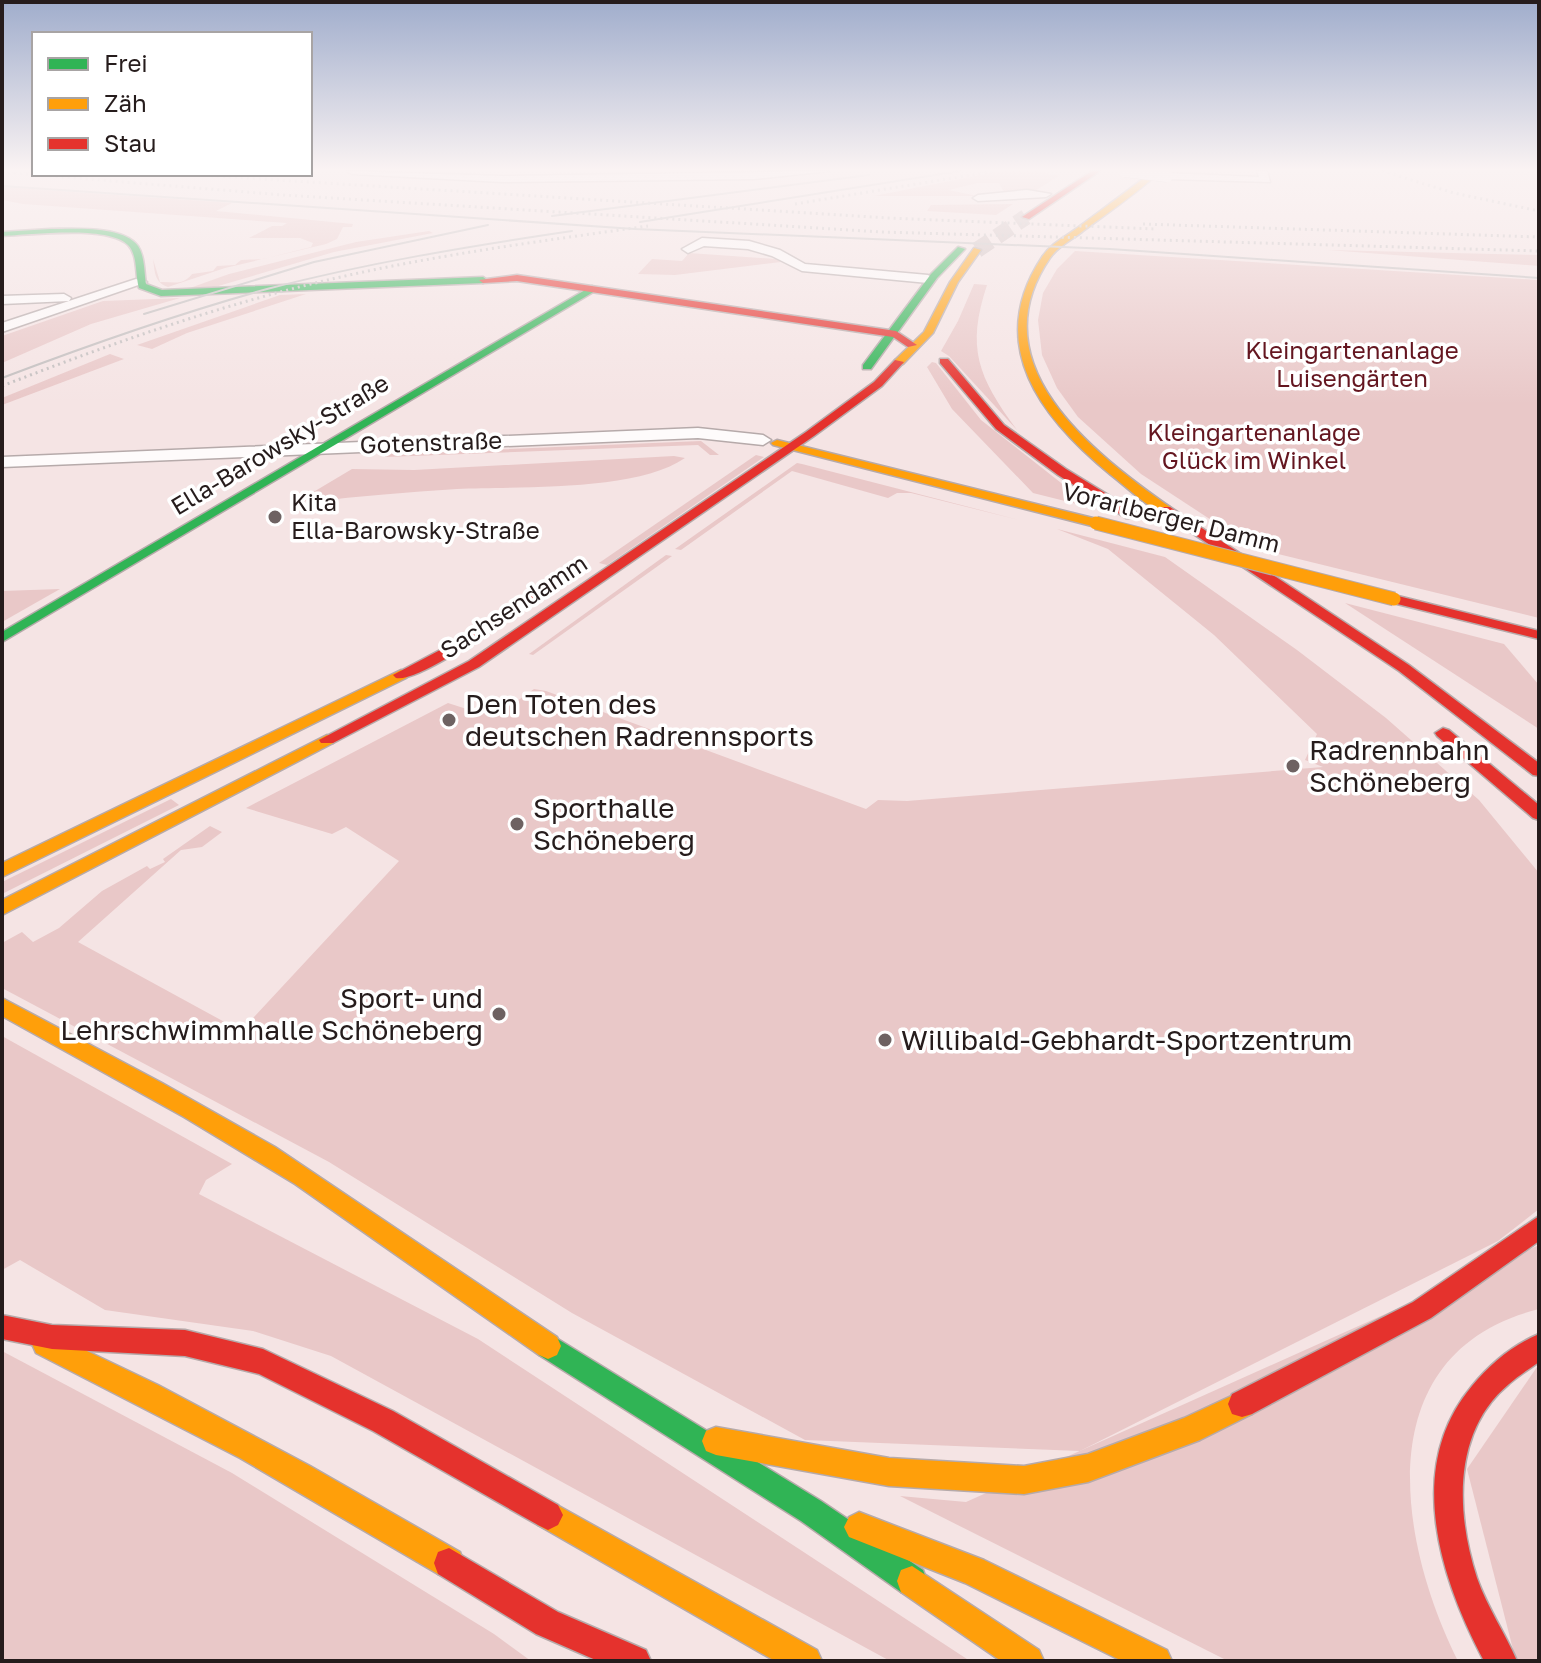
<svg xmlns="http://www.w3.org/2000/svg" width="1541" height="1663" viewBox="0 0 1541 1663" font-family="'Golos Text',sans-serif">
<rect width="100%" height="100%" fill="#f5e4e4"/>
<g fill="#e9c8c8">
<path d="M 1001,171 L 1036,171 L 1059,176 L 1036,190 L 1004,192 L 999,183 L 977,183 L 949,190 L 977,196 L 874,196 Z"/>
<path d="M 2,187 L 232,203 L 216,211 L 353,224 L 352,227 L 343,227 L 337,239 L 326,244 L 225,268 L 168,287 C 154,282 155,272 153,259 L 160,282 C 171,281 182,287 192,274 L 213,271 L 217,266 L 235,265 L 241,260 L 263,259 L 311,247 L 313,243 L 300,238 L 249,238 L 272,226 L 282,226 L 287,223 L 23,204 L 2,200 Z"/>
<path d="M 1013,204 L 996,215 L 927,211 L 931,205 Z"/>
<path d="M 429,231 L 433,233 L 334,252 L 208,289 L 190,288 L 229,274 L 356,242 Z"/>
<path d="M 1328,250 L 1539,255 L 1539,266 Z"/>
<path d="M 1075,251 L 1539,280 L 1539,618 L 1254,548 L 1141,474 L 1078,417 L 1057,388 L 1042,355 L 1038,320 L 1043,293 L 1057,269 Z"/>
<path d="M 689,253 L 776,259 L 781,262 L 675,275 L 638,274 L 652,259 L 682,261 Z"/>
<path d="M 974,284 L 987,285 C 966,348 978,377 1017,430 L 949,356 L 941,351 L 958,321 Z"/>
<path d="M 306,294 L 187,333 L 152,349 L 137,345 L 280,295 Z"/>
<path d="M 180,298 L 91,324 L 2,363 L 2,336 L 103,301 Z"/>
<path d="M 110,354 L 124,359 L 2,405 L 2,398 Z"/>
<path d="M 932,362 L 936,363 L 981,420 L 1093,508 L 1033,493 L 952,409 L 927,367 Z"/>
<path d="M 701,441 L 719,455 L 710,455 L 698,445 L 385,457 L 386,454 Z"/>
<path d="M 756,455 L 764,457 L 607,565 L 599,563 Z"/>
<path d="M 674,456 L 685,458 C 636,492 519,486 457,489 C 408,492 360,496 311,502 L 300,500 L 352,469 L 414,470 Z"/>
<path d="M 797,463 L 802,464 L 1031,523 L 911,493 L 897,493 L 888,498 L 792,471 L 681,550 L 675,549 Z"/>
<path d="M 1057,529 L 1165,557 L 1297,650 L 1386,718 L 1479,800 L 1539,873 L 1539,1209 L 1498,1241 L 1080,1451 L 805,1440 L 572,1313 L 329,1162 L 2,988 L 2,943 L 22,932 L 33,942 L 59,928 L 102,891 L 147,866 L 150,869 L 165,862 L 163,859 L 210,826 L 222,832 L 202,847 L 181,850 L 78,942 L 241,1031 L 399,861 L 346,827 L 332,834 L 246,808 L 448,703 L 482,714 L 493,706 L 510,706 L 534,689 L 546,691 L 866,809 L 878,800 L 907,801 L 1323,767 L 1305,760 L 1317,734 L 1214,635 L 1108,549 Z"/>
<path d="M 666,555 L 672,556 L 533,655 L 529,654 Z"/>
<path d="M 60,589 L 2,622 L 2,591 Z"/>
<path d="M 1345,603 L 1504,644 L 1539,685 L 1539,729 Z"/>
<path d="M 171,799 L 179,805 L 2,894 L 2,882 Z"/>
<path d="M 2,1036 L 232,1164 L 206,1180 L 199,1194 L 478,1339 L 970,1661 L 890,1661 L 331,1356 L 253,1331 L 105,1310 L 20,1260 L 2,1270 Z"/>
<path d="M 1539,1245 L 1539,1309 C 1367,1352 1397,1539 1458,1661 L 1228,1661 L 900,1496 L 966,1502 Z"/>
<path d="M 2,1351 L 232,1473 L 494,1634 L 531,1661 L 2,1661 Z"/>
<path d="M 1539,1364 L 1539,1661 L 1516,1661 L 1467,1469 Z"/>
</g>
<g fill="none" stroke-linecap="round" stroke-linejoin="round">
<path stroke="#ccbcbc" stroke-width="16" stroke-dasharray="16 8" stroke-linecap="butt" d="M 977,250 L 1026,217"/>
<g stroke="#b6aaaa" stroke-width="3">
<g id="street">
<path d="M 347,171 L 502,176 L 829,171 L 754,179 L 502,182 L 352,174 Z"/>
<path d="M 1257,171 L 1267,171 L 1270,182 L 1167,179 L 1162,176 L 1167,173 L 1259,177 Z"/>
<path d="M 1027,190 L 1051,194 L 1046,197 L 978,201 L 973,198 L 978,195 Z"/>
<path d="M 702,238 L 749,241 L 780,250 L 805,264 L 928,275 L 934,279 L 928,283 L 802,271 L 772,256 L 748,249 L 704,246 L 688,253 L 682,249 Z"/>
<path d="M 136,279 L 147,282 L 2,332 L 2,323 Z"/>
<path d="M 64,294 L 71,298 L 69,301 L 2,304 L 2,296 Z"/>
<path d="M 698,428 L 763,435 L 771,440 L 763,445 L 698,438 L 2,467 L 2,457 Z"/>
</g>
</g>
<g stroke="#b6aaaa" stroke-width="3">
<g id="fast">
<path d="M 50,229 C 73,229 123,225 138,246 C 145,257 144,272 146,284 L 162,290 L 483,277 L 487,280 L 483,283 L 161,296 L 139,288 C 135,275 138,255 128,245 C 107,225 31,235 2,236 L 2,232 Z"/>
<path d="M 958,247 L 965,249 L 937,278 L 871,369 L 863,369 L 863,365 L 931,274 Z"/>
<path d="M 592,286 L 595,291 L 2,642 L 2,632 Z"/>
<path d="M 548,1333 L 821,1501 L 923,1570 L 927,1581 L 923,1592 L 912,1596 L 901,1592 L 801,1521 L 539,1355 L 535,1346 L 539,1337 Z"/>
</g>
</g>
<g stroke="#b6aaaa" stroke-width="3">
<g id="slow">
<path d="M 1153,171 L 1161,171 C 1137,193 1109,212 1083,231 C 1072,240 1058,246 1050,258 C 977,364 1092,452 1170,507 L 1172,510 L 1166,514 C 1146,507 1128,488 1111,475 C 1041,418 984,345 1042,257 C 1051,243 1067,236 1080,226 C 1104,208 1129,190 1153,171 Z"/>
<path d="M 974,248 L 981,250 L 958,282 L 933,333 L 903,364 L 895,364 L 895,360 L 924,332 L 950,282 Z"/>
<path d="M 777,440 L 1101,520 L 1102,523 L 1096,527 L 773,445 L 771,443 Z"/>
<path d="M 401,670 L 409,675 L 406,678 L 2,877 L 2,863 Z"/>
<path d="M 327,735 L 335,740 L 333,743 L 2,915 L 2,900 Z"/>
<path d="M 2,998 L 162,1083 L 275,1147 L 557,1337 L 561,1346 L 557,1355 L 548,1359 L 539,1355 L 295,1184 L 184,1117 L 2,1016 Z"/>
<path d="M 45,1331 L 158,1385 L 310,1466 L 460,1552 L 464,1563 L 460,1574 L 449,1578 L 438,1574 L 240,1458 L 36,1353 L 32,1344 L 36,1335 Z"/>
<path d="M 1242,1391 L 1252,1394 L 1256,1404 L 1252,1414 L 1200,1440 L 1088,1482 L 1024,1494 L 889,1486 L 716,1455 L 706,1451 L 702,1441 L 706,1431 L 716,1427 L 889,1458 L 1024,1466 L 1088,1454 L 1184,1418 Z"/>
<path d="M 548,1500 L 817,1650 L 822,1661 L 775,1661 L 538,1525 L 533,1515 L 538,1505 Z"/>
<path d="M 859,1512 L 984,1560 L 1167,1650 L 1172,1661 L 1122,1661 L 965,1583 L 849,1537 L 844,1527 L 849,1517 Z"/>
<path d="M 912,1566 L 1039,1650 L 1044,1661 L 1001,1661 L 901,1592 L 897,1581 L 901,1570 Z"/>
</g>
</g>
<g stroke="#b6aaaa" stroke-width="3">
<g id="jam">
<path d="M 1092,171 L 1100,171 L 1029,219 L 1022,217 Z"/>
<path d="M 517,275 L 896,331 L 917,345 L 908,347 L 893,337 L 517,281 L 483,283 L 479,280 Z"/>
<path d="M 940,359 L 948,359 L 1004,425 L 1066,469 L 1136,512 L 1136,518 L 1126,518 L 1058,475 L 996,429 L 940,363 Z"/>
<path d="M 895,360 L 904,362 L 882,386 L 814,436 L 479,667 L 333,743 L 321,743 L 319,740 L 469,661 L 806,432 L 874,382 Z"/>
<path d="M 1162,507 L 1170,507 L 1409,665 L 1539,763 L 1539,776 L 1533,775 L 1399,671 L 1162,513 Z"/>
<path d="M 541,586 L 548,590 L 546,593 C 520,610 421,683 396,678 L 393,675 L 442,649 Z"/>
<path d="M 1394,595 L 1539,631 L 1539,639 L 1389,602 L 1387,599 Z"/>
<path d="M 1443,728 L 1449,730 L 1539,805 L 1539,820 L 1533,818 L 1437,736 L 1435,733 Z"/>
<path d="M 1539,1216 L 1539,1241 L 1431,1318 L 1252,1414 L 1242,1417 L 1232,1414 L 1228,1404 L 1232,1394 L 1413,1302 Z"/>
<path d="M 2,1315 L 52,1325 L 185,1330 L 263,1349 L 393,1411 L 558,1505 L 563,1515 L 558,1525 L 548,1530 L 538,1525 L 373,1431 L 259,1374 L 185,1356 L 52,1349 L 2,1339 Z"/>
<path d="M 1539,1334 L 1539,1362 C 1529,1369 1518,1376 1509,1384 C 1452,1431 1456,1514 1477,1578 C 1487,1607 1505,1633 1517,1661 L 1484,1661 C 1440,1578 1404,1467 1472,1386 C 1490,1364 1513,1345 1539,1334 Z"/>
<path d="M 449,1548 L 558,1612 L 646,1650 L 651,1661 L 598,1661 L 536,1634 L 438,1574 L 434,1563 L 438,1552 Z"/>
</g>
</g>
<use href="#street" fill="#fefbfb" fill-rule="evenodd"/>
<use href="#fast" fill="#30b455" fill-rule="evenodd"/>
<use href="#slow" fill="#ff9f0a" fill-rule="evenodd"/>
<use href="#jam" fill="#e5322d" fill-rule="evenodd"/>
<g stroke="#c2bebe" stroke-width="2">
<path d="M 2,186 L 635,229 L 1110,249 L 1539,278"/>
<path d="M 552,216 L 869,175"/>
<path d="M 640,222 L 960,171"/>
<path d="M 144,314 L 314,262 L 488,225"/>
<path d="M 2,378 C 89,345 177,314 267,289 C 367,263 470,246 572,231"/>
</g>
<g stroke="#c2bebe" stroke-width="3" stroke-dasharray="2 4" stroke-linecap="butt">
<path d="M 1382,171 L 1454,193 L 1539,211"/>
<path d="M 2,172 L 283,195 L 882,232 L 1539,251"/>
<path d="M 181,174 L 889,218 L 1155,229"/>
<path d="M 795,204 L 995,171"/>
<path d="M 1143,224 L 1539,237"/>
<path d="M 2,386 C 102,347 203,311 307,285 C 419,257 534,242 648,226"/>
</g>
<g stroke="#b6aaaa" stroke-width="13" stroke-linecap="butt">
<path id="street-bridge" d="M 1125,171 L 1167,176"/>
</g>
<g stroke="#b6aaaa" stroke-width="15" stroke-linecap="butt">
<path id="slow-bridge" d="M 1096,523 L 1394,599"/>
</g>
<use href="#street-bridge" stroke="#fefbfb" stroke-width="12"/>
<use href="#slow-bridge" stroke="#ff9f0a" stroke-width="13"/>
</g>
<linearGradient id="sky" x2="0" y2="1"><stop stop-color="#a0adcc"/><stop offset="0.42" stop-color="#faf3f3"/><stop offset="1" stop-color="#faf3f3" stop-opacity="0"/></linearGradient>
<rect width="1541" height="404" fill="url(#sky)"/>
<g fill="#6e6262" stroke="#fff" stroke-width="3">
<circle cx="275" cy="517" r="8"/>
<circle cx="449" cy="720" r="8"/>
<circle cx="1293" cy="766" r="8"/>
<circle cx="517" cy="824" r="8"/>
<circle cx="499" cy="1014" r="8"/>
<circle cx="885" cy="1040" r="8"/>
</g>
<g text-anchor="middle" stroke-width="7" stroke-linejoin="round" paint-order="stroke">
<g font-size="24" fill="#641620" stroke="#fff">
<text x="1352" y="359">Kleingartenanlage<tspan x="1352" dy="28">Luisengärten</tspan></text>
<text x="1254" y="441">Kleingartenanlage<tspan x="1254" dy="28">Glück im Winkel</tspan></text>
</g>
<g font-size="24" fill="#261c1c" stroke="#fff">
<text transform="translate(431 443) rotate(-2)" y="8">Gotenstraße</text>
<text transform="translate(280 445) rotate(-31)" y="8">Ella-Barowsky-Straße</text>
<text transform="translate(1171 518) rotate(14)" y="8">Vorarlberger Damm</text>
<text transform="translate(514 607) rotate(-33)" y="8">Sachsendamm</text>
</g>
<g font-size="24" fill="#261c1c" stroke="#fff" text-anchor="start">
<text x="291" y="511">Kita<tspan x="291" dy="28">Ella-Barowsky-Straße</tspan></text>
</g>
<g font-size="28" fill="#261c1c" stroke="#fff" text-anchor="start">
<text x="465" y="714">Den Toten des<tspan x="465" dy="32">deutschen Radrennsports</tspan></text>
<text x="1309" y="760">Radrennbahn<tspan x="1309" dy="32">Schöneberg</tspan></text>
<text x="533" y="818">Sporthalle<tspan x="533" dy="32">Schöneberg</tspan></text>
<text x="483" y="1008" text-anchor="end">Sport- und<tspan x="483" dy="32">Lehrschwimmhalle Schöneberg</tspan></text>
<text x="901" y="1050">Willibald-Gebhardt-Sportzentrum</text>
</g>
</g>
<rect width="1541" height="1663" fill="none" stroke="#261c1c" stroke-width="8"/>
<rect x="32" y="32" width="280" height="144" fill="#ffffff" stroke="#a8a4a4" stroke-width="2"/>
<rect x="48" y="58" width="40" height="12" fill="#30b455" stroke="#a8a4a4" stroke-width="2"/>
<text x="104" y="72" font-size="24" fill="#261c1c">Frei</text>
<rect x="48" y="98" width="40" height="12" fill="#ff9f0a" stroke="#a8a4a4" stroke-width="2"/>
<text x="104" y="112" font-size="24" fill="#261c1c">Zäh</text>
<rect x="48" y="138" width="40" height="12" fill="#e5322d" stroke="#a8a4a4" stroke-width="2"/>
<text x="104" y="152" font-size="24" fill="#261c1c">Stau</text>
</svg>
